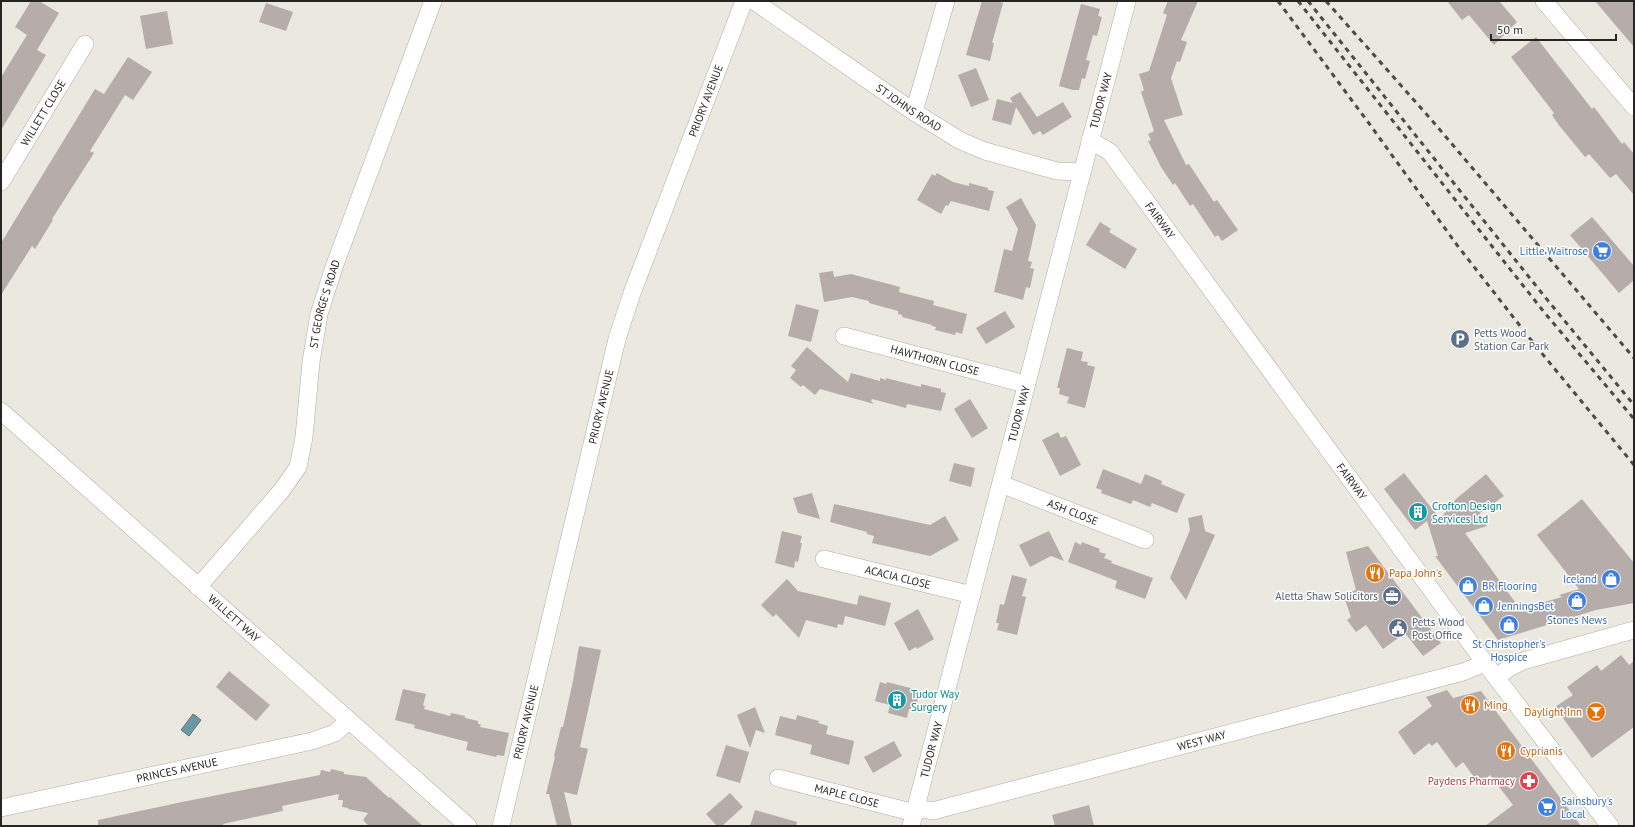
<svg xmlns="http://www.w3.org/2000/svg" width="1635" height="827" viewBox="0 0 1635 827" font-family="'PT Sans',sans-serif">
<rect width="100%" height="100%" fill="#eae8df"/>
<path fill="#6c98a2" stroke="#57767c" d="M 193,714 L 201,720 L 189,736 L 181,730 Z"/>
<g fill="#b6aca9">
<path d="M 31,1 L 39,1 L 59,13 L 37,50 L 46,55 L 1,130 L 1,77 L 27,35 L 15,27 Z"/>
<path d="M 982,1 L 996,1 L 1003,3 L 992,43 L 994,43 L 990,61 L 966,55 Z"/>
<path d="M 1168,1 L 1198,1 L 1181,40 L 1187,42 L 1180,62 L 1177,61 L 1171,78 L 1183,115 L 1164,120 L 1186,165 L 1189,164 L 1214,202 L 1217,200 L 1238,230 L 1222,241 L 1218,235 L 1215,237 L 1193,204 L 1190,206 L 1175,183 L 1173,185 L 1161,167 L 1148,141 L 1151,140 L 1148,134 L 1154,131 L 1141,92 L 1144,90 L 1139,74 L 1149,71 L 1167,15 L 1163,13 Z"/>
<path d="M 1447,1 L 1499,1 L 1517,22 L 1494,45 L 1469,15 L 1462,20 Z"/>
<path d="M 1595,1 L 1634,1 L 1634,47 Z"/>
<path d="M 266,3 L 293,12 L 286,31 L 259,22 Z"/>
<path d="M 1081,4 L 1100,9 L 1098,16 L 1102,17 L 1097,36 L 1093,35 L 1086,60 L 1090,61 L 1085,79 L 1082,78 L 1079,90 L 1073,90 L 1059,86 Z"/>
<path d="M 167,11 L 173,44 L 146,49 L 140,16 Z"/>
<path d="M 1536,37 L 1592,109 L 1594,107 L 1622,144 L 1624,142 L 1634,154 L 1634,195 L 1616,174 L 1610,178 L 1589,154 L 1585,157 L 1558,124 L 1552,115 L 1554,113 L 1511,57 Z"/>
<path d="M 128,57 L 152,72 L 133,100 L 125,95 L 90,151 L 94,153 L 52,219 L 53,220 L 35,249 L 32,246 L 1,295 L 1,243 L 95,89 L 104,94 Z"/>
<path d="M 976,68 L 989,100 L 971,107 L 958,75 Z"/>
<path d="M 1020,92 L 1037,117 L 1063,102 L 1072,117 L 1043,135 L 1040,131 L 1033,135 L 1016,107 L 1011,125 L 992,120 L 997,99 L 1013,103 L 1010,98 Z"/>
<path d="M 937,173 L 953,182 L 969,186 L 969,183 L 988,188 L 988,190 L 994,191 L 989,211 L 951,201 L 948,206 L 946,205 L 941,214 L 917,200 L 932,174 L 935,176 Z"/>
<path d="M 1021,198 L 1036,225 L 1028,261 L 1032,262 L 1030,268 L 1034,269 L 1030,288 L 1026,287 L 1023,300 L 994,292 L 1004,249 L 1012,251 L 1018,229 L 1006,207 Z"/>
<path d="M 1592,217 L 1634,266 L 1634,280 L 1619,293 L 1570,235 Z"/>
<path d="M 1100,222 L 1111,229 L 1109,232 L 1137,249 L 1125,269 L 1086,245 Z"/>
<path d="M 833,271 L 834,277 L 851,274 L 900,287 L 899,292 L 934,301 L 933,305 L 967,314 L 962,334 L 956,332 L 955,335 L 935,330 L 936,327 L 932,326 L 932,325 L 902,317 L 902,315 L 898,314 L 898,311 L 869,303 L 869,301 L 852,297 L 824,302 L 819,273 Z"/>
<path d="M 796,304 L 819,310 L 811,342 L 788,336 Z"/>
<path d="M 1005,311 L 1015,327 L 986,344 L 976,328 Z"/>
<path d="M 807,347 L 848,382 L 851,373 L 880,381 L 880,378 L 886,380 L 886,378 L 921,387 L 921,384 L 941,389 L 941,392 L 946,393 L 941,411 L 907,404 L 906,408 L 872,399 L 871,401 L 874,404 L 820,389 L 815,395 L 803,385 L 801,387 L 790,378 L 796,370 L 791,366 Z"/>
<path d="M 1067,348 L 1083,352 L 1081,361 L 1088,362 L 1087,365 L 1095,367 L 1085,408 L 1067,403 L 1069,397 L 1059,394 L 1060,388 L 1057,388 Z"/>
<path d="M 970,399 L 988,428 L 972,438 L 954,409 Z"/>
<path d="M 1058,432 L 1061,438 L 1066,436 L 1081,465 L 1060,476 L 1042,440 Z"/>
<path d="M 954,463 L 975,468 L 971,487 L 949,481 Z"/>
<path d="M 1103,469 L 1141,484 L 1145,474 L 1162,481 L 1161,484 L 1185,494 L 1177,513 L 1152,503 L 1150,507 L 1133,500 L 1131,504 L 1101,493 L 1102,490 L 1096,488 Z"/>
<path d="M 1404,473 L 1440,519 L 1456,499 L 1486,474 L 1504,496 L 1480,513 L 1487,526 L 1465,533 L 1520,609 L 1562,597 L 1559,595 L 1579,589 L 1537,535 L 1582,499 L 1634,563 L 1634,603 L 1596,610 L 1498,640 L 1435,556 L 1438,556 L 1427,521 L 1415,530 L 1384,489 Z"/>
<path d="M 812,493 L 820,519 L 798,513 L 793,498 Z"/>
<path d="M 834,504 L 930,525 L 945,516 L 959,540 L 930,556 L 872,543 L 874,536 L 867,534 L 867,532 L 830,522 Z"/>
<path d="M 1202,515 L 1205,531 L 1215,535 L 1186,600 L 1170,578 L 1190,530 L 1188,518 Z"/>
<path d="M 782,531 L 802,536 L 800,543 L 802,543 L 798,562 L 795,561 L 794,568 L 775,563 Z"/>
<path d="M 1049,531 L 1064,561 L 1051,556 L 1030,567 L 1019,545 Z"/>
<path d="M 1075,542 L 1081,545 L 1082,542 L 1100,549 L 1099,552 L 1106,554 L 1104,558 L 1112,561 L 1111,563 L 1153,578 L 1145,599 L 1115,588 L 1117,581 L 1068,562 Z"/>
<path d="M 1368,546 L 1441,643 L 1423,656 L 1405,633 L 1383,649 L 1366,625 L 1356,632 L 1347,620 L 1351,617 L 1343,594 L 1356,590 L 1346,552 Z"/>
<path d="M 1012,575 L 1027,579 L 1022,596 L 1026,597 L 1017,635 L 997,630 L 999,623 L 996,623 L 1000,604 L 1004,605 Z"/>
<path d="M 787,579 L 798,591 L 857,605 L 859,595 L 891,603 L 885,626 L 845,616 L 843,625 L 838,624 L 837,628 L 806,620 L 799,638 L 776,614 L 773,617 L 761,605 Z"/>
<path d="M 918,609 L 934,639 L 917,649 L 916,647 L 909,651 L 894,623 Z"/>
<path d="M 579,646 L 601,650 L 580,747 L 588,749 L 577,795 L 564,792 L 572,826 L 557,826 L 549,794 L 546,794 L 555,757 L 554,756 L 561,727 L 563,727 L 573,681 Z"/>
<path d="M 1621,655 L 1629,665 L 1634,661 L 1634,727 L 1592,758 L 1555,707 L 1573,695 L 1567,687 L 1597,665 L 1601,671 Z"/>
<path d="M 229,671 L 270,705 L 256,721 L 216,687 Z"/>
<path d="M 880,682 L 886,684 L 887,682 L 918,690 L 916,698 L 918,698 L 915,710 L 909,709 L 907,718 L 888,713 L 890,705 L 875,701 Z"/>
<path d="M 403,689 L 426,694 L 423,705 L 425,706 L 424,709 L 450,716 L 451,713 L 465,716 L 465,718 L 478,721 L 478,724 L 481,724 L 480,727 L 509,733 L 504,756 L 497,755 L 496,757 L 466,750 L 468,742 L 414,728 L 415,725 L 395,720 Z"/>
<path d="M 1447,690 L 1453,698 L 1481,691 L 1581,826 L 1485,826 L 1513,805 L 1490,775 L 1479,784 L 1463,762 L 1456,768 L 1437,742 L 1432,746 L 1429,743 L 1414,755 L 1398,732 L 1432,706 L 1426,697 Z"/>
<path d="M 755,707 L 765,733 L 756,730 L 750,748 L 737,715 Z"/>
<path d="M 797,715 L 819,721 L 818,723 L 828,726 L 826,734 L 854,741 L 849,765 L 810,754 L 812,745 L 775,735 L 780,716 L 796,720 Z"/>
<path d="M 894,741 L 902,756 L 873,773 L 864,757 Z"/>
<path d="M 726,745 L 749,752 L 740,783 L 716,776 Z"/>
<path d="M 331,769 L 344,772 L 344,774 L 366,777 L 389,798 L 390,797 L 423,826 L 369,826 L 363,820 L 368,813 L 348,809 L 348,808 L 342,807 L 343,800 L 338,800 L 339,794 L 282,806 L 283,811 L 223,824 L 224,826 L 98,826 L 98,820 L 182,802 L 320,775 L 321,770 L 330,772 Z"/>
<path d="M 730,793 L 743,807 L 722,826 L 717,826 L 706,814 Z"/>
<path d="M 1089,805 L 1094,826 L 1055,826 L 1052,815 Z"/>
<path d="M 755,810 L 797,822 L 796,826 L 750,826 Z"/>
</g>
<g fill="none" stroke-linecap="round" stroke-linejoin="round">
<g stroke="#aeaca3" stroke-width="18">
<g id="minor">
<path id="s1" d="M 754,1 L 914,112 L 961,141 L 985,151 L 1057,171 L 1082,172"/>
<path d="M 1544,1 L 1634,107"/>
<path d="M 914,112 L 946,1"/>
<path id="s2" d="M 1090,140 L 1110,152 L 1485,663 L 1610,826"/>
<path id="s3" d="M 1,182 L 85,44"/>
<path id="s4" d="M 844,336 L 1025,384"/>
<path id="s5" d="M 1,411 L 468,826"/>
<path id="s6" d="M 1001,484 L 1145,540"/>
<path id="s7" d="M 824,559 L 972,595"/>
<path id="s8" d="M 198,587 L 282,490 L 298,467 L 304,437 L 311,362 L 319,314 L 334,267 L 433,1"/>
<path d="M 1497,677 L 1509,668 L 1523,661 L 1634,630"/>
<path id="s9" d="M 778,778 L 915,813"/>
<path id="s10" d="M 1,808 L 312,741 L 335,733 L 348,721"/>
<path id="s11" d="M 916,808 L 933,811 L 944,808 L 1463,672 L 1485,663"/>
<path id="s12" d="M 501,826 L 617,339 L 632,293 L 744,1"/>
<path id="s13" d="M 911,826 C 984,551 1054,276 1127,1"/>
</g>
</g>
<use href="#minor" stroke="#fff" stroke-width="17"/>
<g stroke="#4c4b47" stroke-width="3" stroke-dasharray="5 5" stroke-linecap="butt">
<path d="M 1278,1 L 1368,122 L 1457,245 L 1535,345 L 1634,465"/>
<path d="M 1298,1 L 1544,312 L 1634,419"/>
<path d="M 1308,1 L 1545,297 L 1634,405"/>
<path d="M 1326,1 L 1429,117 L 1634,358"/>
</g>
</g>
<defs>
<g id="supermarket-disc" transform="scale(1)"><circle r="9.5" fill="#3f7fe0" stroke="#fff"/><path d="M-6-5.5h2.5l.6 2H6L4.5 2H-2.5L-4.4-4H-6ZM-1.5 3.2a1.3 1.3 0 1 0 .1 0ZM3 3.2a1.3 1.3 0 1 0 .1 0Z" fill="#fff"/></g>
<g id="parking-disc" transform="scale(1)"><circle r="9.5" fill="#5c6f8a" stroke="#fff"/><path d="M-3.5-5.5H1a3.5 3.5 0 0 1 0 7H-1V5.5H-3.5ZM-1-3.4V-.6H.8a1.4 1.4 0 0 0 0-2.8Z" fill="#fff"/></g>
<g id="building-disc" transform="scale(1)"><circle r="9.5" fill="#0f9aa8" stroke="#fff"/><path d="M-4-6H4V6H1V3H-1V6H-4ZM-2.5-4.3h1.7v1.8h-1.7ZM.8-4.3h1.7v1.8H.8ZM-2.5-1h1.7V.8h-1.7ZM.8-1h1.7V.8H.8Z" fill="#fff"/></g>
<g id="restaurant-disc" transform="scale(1)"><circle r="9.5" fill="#e8710a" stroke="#fff"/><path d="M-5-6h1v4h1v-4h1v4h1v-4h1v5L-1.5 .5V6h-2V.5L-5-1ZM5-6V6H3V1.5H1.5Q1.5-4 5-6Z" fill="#fff"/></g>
<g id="shop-disc" transform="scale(1)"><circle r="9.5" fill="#3f7fe0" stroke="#fff"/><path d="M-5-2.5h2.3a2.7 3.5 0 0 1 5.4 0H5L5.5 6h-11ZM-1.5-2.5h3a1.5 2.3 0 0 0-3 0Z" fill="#fff"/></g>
<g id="office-disc" transform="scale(1)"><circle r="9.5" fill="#5c6f8a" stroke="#fff"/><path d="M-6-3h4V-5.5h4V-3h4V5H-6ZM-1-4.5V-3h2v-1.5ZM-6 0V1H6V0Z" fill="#fff"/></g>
<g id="civic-disc" transform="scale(1)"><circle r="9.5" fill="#5c6f8a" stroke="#fff"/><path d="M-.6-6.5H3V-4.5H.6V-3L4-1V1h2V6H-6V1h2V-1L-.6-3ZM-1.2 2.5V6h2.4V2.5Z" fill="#fff"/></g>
<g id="bar-disc" transform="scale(1)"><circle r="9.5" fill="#e8710a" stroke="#fff"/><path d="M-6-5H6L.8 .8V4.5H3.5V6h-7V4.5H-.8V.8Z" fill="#fff"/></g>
<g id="pharmacy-disc" transform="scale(1)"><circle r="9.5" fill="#e0444e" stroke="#fff"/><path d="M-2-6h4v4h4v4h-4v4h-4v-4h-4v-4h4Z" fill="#fff"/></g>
</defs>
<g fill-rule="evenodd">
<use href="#supermarket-disc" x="1602" y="251"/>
<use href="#parking-disc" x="1460" y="339"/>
<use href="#building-disc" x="1418" y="512"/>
<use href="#restaurant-disc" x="1375" y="573"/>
<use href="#shop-disc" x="1611" y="579"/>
<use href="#shop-disc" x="1468" y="586"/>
<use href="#office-disc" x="1392" y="596"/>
<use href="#shop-disc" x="1577" y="601"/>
<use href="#shop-disc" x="1484" y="606"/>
<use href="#shop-disc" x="1509" y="625"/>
<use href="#civic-disc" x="1398" y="628"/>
<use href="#building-disc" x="897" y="700"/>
<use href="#restaurant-disc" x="1470" y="705"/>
<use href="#bar-disc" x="1596" y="712"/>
<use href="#restaurant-disc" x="1506" y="751"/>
<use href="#pharmacy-disc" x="1529" y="781"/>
<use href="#supermarket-disc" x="1547" y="807"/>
</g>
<g text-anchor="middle" stroke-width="3" stroke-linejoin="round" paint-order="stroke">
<g font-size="11" fill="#262522" stroke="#fff">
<text dy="4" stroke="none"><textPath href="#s13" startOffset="750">TUDOR WAY</textPath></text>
<text dy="4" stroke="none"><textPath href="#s12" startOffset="755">PRIORY AVENUE</textPath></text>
<text dy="4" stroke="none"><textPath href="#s1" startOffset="188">ST JOHNS ROAD</textPath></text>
<text dy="4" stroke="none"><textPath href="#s3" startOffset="81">WILLETT CLOSE</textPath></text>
<text dy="4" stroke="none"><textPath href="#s2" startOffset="108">FAIRWAY</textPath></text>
<text dy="4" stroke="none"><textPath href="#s8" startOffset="322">ST GEORGE'S ROAD</textPath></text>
<text dy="4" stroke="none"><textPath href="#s4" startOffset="94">HAWTHORN CLOSE</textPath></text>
<text dy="4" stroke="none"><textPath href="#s12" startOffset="431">PRIORY AVENUE</textPath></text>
<text dy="4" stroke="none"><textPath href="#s13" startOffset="426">TUDOR WAY</textPath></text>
<text dy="4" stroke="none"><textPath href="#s2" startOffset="432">FAIRWAY</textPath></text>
<text dy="4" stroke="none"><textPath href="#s6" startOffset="77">ASH CLOSE</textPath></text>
<text dy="4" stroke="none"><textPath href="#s7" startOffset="76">ACACIA CLOSE</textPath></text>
<text dy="4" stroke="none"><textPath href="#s5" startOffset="312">WILLETT WAY</textPath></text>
<text dy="4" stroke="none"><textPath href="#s12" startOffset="107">PRIORY AVENUE</textPath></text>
<text dy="4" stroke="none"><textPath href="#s11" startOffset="295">WEST WAY</textPath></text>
<text dy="4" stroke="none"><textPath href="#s13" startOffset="79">TUDOR WAY</textPath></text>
<text dy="4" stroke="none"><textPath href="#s10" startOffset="180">PRINCES AVENUE</textPath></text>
<text dy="4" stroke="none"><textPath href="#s9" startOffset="71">MAPLE CLOSE</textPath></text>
</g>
<g font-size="11" fill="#366cbe" stroke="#fff" text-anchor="start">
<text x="1588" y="255" text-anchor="end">Little Waitrose</text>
<text x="1597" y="583" text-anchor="end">Iceland</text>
<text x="1482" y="590">BR Flooring</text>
<text x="1498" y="610">JenningsBet</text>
<text x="1577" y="624" text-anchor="middle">Stones News</text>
<text x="1509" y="648" text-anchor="middle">St Christopher's<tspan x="1509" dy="13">Hospice</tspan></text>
<text x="1561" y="805">Sainsbury's<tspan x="1561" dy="13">Local</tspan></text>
</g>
<g font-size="11" fill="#4e5e75" stroke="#fff" text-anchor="start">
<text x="1474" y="337">Petts Wood<tspan x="1474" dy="13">Station Car Park</tspan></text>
<text x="1378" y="600" text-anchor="end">Aletta Shaw Solicitors</text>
<text x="1412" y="626">Petts Wood<tspan x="1412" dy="13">Post Office</tspan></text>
</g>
<g font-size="11" fill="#0d838f" stroke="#fff" text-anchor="start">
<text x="1432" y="510">Crofton Design<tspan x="1432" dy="13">Services Ltd</tspan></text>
<text x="911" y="698">Tudor Way<tspan x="911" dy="13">Surgery</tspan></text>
</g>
<g font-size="11" fill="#c56008" stroke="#fff" text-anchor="start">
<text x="1389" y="577">Papa John's</text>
<text x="1484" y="709">Ming</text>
<text x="1582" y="716" text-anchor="end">Daylight Inn</text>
<text x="1520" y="755">Cyprianis</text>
</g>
<g font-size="11" fill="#be3a42" stroke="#fff" text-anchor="end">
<text x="1515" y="785">Paydens Pharmacy</text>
</g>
</g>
<rect width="1635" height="827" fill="none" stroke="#262522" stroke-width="4"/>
<path d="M1491 34v6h125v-6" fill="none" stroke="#262522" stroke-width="2"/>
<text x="1497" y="34" font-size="12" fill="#262522" stroke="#ffffff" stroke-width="3" paint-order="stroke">50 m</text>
</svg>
